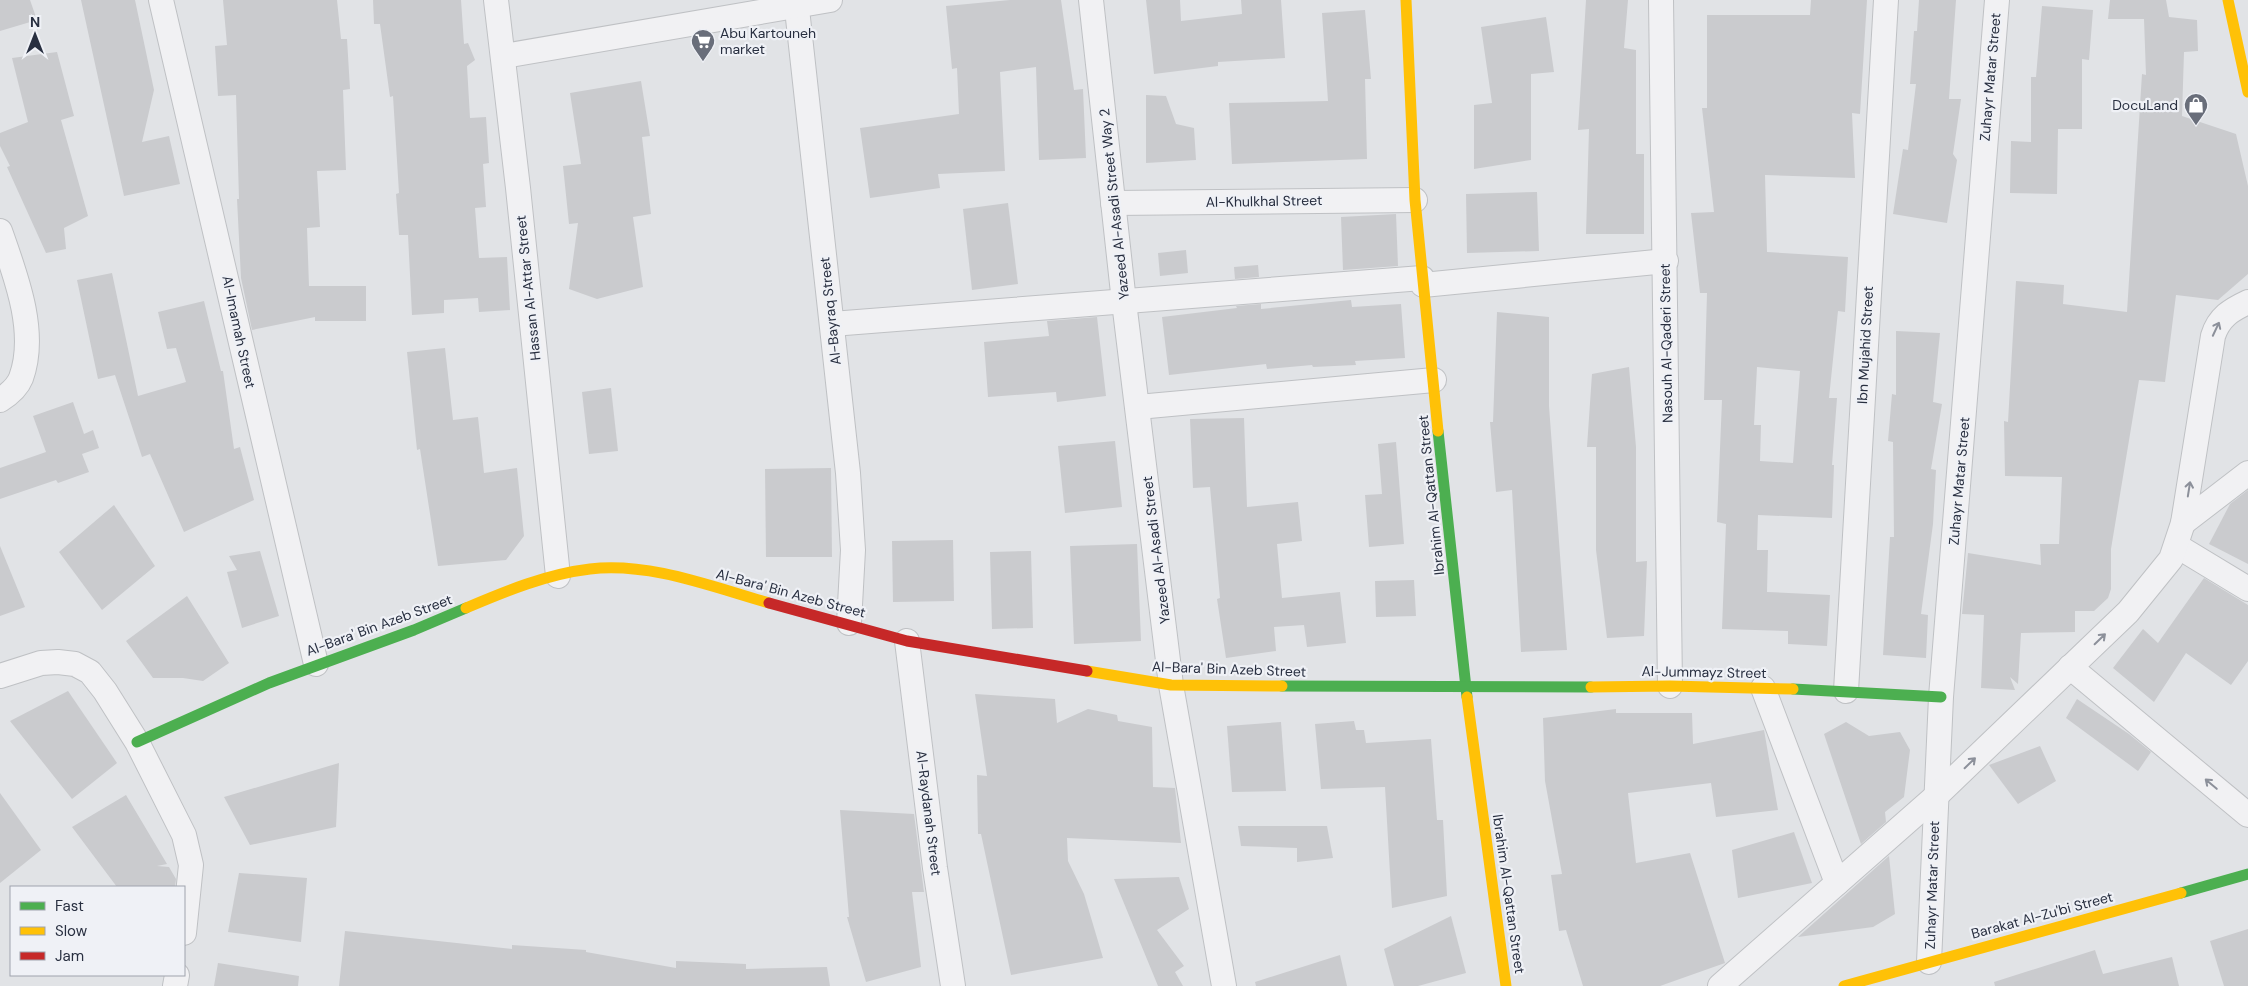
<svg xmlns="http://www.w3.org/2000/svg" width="2248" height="986" viewBox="0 0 2248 986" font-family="'DM Sans',sans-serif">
<rect width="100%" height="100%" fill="#e1e3e6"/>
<g fill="#cacbce" fill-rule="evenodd">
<path d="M 0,0 L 30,0 L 37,20 L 0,31 Z"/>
<path d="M 81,0 L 135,0 L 154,90 L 142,142 L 169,136 L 180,184 L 124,196 Z"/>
<path d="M 223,0 L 337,0 L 341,39 L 347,39 L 350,89 L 343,90 L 346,170 L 317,171 L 320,227 L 307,228 L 309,286 L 366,286 L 366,321 L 315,321 L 315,317 L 252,330 L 241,278 L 237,199 L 239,199 L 236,95 L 218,96 L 215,46 L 227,45 Z"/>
<path d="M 373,0 L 461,0 L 464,44 L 468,43 L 475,60 L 467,66 L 470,118 L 486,117 L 489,163 L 483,164 L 486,207 L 475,208 L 479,258 L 507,257 L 510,310 L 479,312 L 478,298 L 444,300 L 444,313 L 412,315 L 408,235 L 399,235 L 396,194 L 399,193 L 393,96 L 390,97 L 380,24 L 374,24 Z"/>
<path d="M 1010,0 L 1061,0 L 1074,90 L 1083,89 L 1086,158 L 1039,160 L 1036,67 L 1000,72 L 1005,171 L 938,174 L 940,188 L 870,198 L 860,128 L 959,114 L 957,68 L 952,69 L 946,6 Z"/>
<path d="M 1146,0 L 1180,0 L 1181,21 L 1242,14 L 1241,0 L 1281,0 L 1285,58 L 1218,62 L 1218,66 L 1154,74 Z"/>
<path d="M 1586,0 L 1628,0 L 1624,48 L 1636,50 L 1636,154 L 1644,154 L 1644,234 L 1586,234 L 1589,129 L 1578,130 Z"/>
<path d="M 1811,0 L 1867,0 L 1860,114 L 1852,113 L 1855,178 L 1765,175 L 1767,252 L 1848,257 L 1845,312 L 1838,311 L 1829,398 L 1837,398 L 1832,465 L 1834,465 L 1832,518 L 1758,515 L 1757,550 L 1768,550 L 1767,592 L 1830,595 L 1827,646 L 1788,644 L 1788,631 L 1722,629 L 1726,524 L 1717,522 L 1722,400 L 1704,400 L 1707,293 L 1700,293 L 1691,213 L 1714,212 L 1702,108 L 1707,108 L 1707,15 L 1810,15 ZM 1757,367 L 1800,371 L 1793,463 L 1760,461 L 1761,425 L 1754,425 Z"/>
<path d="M 1919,0 L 1956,0 L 1949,99 L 1961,99 L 1953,154 L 1957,160 L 1947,223 L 1893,214 L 1903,149 L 1908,150 L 1916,84 L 1910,84 L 1914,31 L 1917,31 Z"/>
<path d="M 2110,0 L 2166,0 L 2169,17 L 2197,20 L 2198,51 L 2184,52 L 2182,116 L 2236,134 L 2248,186 L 2248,274 L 2218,300 L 2176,295 L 2165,382 L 2139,380 L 2111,549 L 2111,589 L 2108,598 L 2094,611 L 2075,611 L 2075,632 L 2021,633 L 2018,684 L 2010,677 L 2015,690 L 1981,688 L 1984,615 L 1962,614 L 1968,553 L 2041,565 L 2040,544 L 2059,544 L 2062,477 L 2005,476 L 2004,421 L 2008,422 L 2016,281 L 2064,285 L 2063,304 L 2127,312 L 2142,74 L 2146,75 L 2144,19 L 2108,19 Z"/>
<path d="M 2042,6 L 2093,10 L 2089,60 L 2082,59 L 2082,129 L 2058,129 L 2057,194 L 2010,193 L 2011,141 L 2031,142 L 2031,77 L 2036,77 Z"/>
<path d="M 1365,10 L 1371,79 L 1365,79 L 1367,159 L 1232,164 L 1229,103 L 1328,101 L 1322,13 Z"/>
<path d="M 1546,17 L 1554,72 L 1531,74 L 1531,160 L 1474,169 L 1474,105 L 1492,103 L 1481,27 Z"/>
<path d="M 57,52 L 74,116 L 61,120 L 88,216 L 64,228 L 66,249 L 46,253 L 7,167 L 10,166 L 0,146 L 0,133 L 28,122 L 12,58 Z"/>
<path d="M 641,81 L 650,136 L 642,137 L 651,214 L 633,217 L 643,287 L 597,299 L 569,289 L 578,223 L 569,224 L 563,166 L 581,164 L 570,93 Z"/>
<path d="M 1146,95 L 1166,96 L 1176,124 L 1194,128 L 1196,160 L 1146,163 Z"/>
<path d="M 1537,192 L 1539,251 L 1467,253 L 1466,194 Z"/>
<path d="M 1008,203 L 1018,284 L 972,290 L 963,209 Z"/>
<path d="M 1396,214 L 1398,266 L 1343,270 L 1341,217 Z"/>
<path d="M 1186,250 L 1188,273 L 1160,276 L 1158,253 Z"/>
<path d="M 1258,265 L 1259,277 L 1235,279 L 1234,267 Z"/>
<path d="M 112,273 L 138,396 L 186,382 L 176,348 L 167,349 L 158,312 L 204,301 L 221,371 L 223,371 L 234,449 L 240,447 L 254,500 L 184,532 L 150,454 L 142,457 L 115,375 L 98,379 L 77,280 Z"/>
<path d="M 1351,300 L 1352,307 L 1401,304 L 1405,358 L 1355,361 L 1356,365 L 1313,367 L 1312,365 L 1267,369 L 1266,364 L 1169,375 L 1162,317 L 1237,308 L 1236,306 L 1261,304 L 1261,309 Z"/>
<path d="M 1497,312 L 1549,317 L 1549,406 L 1567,650 L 1521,652 L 1512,490 L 1496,492 L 1490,422 L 1493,422 Z"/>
<path d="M 1097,317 L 1106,396 L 1057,402 L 1056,392 L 988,397 L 984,342 L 1049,336 L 1047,321 Z"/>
<path d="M 1896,331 L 1940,333 L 1933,402 L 1942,404 L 1931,469 L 1936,470 L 1933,524 L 1921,614 L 1928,615 L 1926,658 L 1883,655 L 1890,537 L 1894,537 L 1893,442 L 1888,441 L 1892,394 L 1896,395 Z"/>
<path d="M 445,348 L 453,420 L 478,417 L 484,473 L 517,468 L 524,536 L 506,560 L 438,566 L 420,449 L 417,450 L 407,352 Z"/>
<path d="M 1629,367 L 1636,447 L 1636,562 L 1647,561 L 1644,636 L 1607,638 L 1596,550 L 1596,447 L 1587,447 L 1592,374 Z"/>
<path d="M 611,388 L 618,451 L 589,454 L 582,392 Z"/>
<path d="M 73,402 L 84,434 L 93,430 L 99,448 L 82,454 L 89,472 L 58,483 L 56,480 L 0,499 L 0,468 L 46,452 L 33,416 Z"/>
<path d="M 1244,418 L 1247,507 L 1298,502 L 1302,541 L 1277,544 L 1282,598 L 1340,592 L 1346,643 L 1307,647 L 1304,625 L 1274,627 L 1276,651 L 1226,658 L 1217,599 L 1220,598 L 1210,487 L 1193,488 L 1190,419 Z"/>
<path d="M 1115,441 L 1122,507 L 1065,513 L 1058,446 Z"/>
<path d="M 1396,442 L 1404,544 L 1369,547 L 1365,495 L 1382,494 L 1378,444 Z"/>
<path d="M 831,468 L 832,557 L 766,557 L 765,469 Z"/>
<path d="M 2248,490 L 2248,564 L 2209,544 L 2230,504 Z"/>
<path d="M 114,505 L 155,566 L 102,610 L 59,552 Z"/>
<path d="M 953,540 L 954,601 L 893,602 L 892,541 Z"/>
<path d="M 1137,544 L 1141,641 L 1074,644 L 1070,546 Z"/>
<path d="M 0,546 L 25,607 L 0,616 Z"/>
<path d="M 260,551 L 279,616 L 242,628 L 227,572 L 237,570 L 229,556 Z"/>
<path d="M 1031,551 L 1033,628 L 992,629 L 990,552 Z"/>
<path d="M 2204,578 L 2248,605 L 2248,661 L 2231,685 L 2186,653 L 2154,702 L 2113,668 L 2143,629 L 2158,643 Z"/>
<path d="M 1414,580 L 1416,616 L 1376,617 L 1375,581 Z"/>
<path d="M 187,596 L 229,663 L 203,681 L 183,678 L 153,678 L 126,641 Z"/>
<path d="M 68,691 L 117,763 L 72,799 L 10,721 Z"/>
<path d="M 975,694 L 1055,699 L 1057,723 L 1088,709 L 1117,715 L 1118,721 L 1152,727 L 1153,787 L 1175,788 L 1181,843 L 1067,838 L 1068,861 L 1084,894 L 1103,958 L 1011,975 L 981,834 L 978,834 L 977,775 L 987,776 Z"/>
<path d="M 2077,699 L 2129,734 L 2151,752 L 2138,771 L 2066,718 Z"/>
<path d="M 1616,709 L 1616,713 L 1692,713 L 1693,744 L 1764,730 L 1778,810 L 1716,817 L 1711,783 L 1628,793 L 1636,863 L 1690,853 L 1725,963 L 1660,986 L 1583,986 L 1566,930 L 1559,931 L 1551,875 L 1562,874 L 1545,781 L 1543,718 Z"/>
<path d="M 1354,721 L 1356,730 L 1364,730 L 1366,743 L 1431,739 L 1437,820 L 1443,820 L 1447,896 L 1392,908 L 1385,787 L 1321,789 L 1315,724 Z"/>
<path d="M 1281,722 L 1286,791 L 1232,792 L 1227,726 Z"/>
<path d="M 1846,722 L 1869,736 L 1900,732 L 1910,750 L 1904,797 L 1885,812 L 1886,822 L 1861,844 L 1824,734 Z"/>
<path d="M 2040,746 L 2056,781 L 2018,804 L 1989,765 Z"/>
<path d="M 339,763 L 336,827 L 250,845 L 224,797 Z"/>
<path d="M 0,793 L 41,850 L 0,883 Z"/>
<path d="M 126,795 L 167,864 L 157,866 L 169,867 L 176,879 L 175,887 L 117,887 L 72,827 Z"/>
<path d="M 840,810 L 914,814 L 924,892 L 912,892 L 921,967 L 866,982 L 847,917 L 849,917 Z"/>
<path d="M 1238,826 L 1327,826 L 1333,858 L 1297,862 L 1297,848 L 1241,846 Z"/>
<path d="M 1794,832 L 1812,883 L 1738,898 L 1732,850 Z"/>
<path d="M 1889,856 L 1895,914 L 1873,927 L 1798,937 Z"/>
<path d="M 239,873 L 307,878 L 301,942 L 228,932 Z"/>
<path d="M 1179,877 L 1189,909 L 1157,930 L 1184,966 L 1175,972 L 1183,986 L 1158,986 L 1114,879 Z"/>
<path d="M 1451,916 L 1466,973 L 1418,986 L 1394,986 L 1384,949 Z"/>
<path d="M 2248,929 L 2248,986 L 2224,986 L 2210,941 Z"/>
<path d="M 345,931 L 512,949 L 512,945 L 586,950 L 586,952 L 676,968 L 676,961 L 746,964 L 746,969 L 827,967 L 830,986 L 339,986 Z"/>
<path d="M 2095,950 L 2103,974 L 2172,957 L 2179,986 L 1995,986 L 1994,982 Z"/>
<path d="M 1340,955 L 1347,986 L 1256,986 L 1255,982 Z"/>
<path d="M 218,963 L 299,976 L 298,986 L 214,986 Z"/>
</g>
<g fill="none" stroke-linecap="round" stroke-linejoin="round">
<g stroke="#bfc1c4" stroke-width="26">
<g id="street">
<path d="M 161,0 L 316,664"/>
<path d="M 496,0 L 518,188 L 558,576"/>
<path d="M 796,0 L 848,473 L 853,550 L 849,623"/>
<path d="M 1091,0 L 1124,302 L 1171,685 L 1224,986"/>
<path d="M 1661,0 L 1670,686"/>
<path d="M 504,56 L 830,0"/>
<path d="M 1113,203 L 1415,200"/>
<path d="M 0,231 C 15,274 38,332 21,378 C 17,388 8,395 0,400"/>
<path d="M 1423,285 L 1666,261"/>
<path d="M 832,324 L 1422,278"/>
<path d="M 1138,407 L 1434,380"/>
<path d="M 2183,523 L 2248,473"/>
<path d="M 2177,546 L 2248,589"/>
<path d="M 907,641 L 935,868 L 953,986"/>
<path d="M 2070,667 L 2248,815"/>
<path d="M 0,676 L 41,663 L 58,662 L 75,664 L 90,672 L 105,691 L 137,742 L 184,835 L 191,865 L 184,933"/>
<path d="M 1763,688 L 1837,883"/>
<path d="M 1846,691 L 1886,0"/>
<path d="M 1929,962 L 1941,697 L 1997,0"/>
<path d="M 175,986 L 177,975"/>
<path d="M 1720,986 L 1935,797 L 2128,612 L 2171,559 L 2183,523 L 2213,336 C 2219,317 2231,310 2248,302"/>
</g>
</g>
<use href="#street" stroke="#f1f1f3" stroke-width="24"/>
<g stroke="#4caf50" stroke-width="11">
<path d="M 1438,431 L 1467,697"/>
<path d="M 1282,686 L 1591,687"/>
<path d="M 1793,689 L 1941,697"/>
<path d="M 137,742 L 269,683 L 414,630 L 466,608"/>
<path d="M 2181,893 L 2248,874"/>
</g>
<g stroke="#ffc107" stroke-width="11">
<path d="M 1406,0 L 1415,200 L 1438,431"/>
<path d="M 2228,0 L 2248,92"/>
<path d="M 466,608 C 506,591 547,574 590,569 C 650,562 712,587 769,603"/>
<path d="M 1087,671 L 1171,685 L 1282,686"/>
<path d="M 1591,687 L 1670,686 L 1793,689"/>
<path d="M 1467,697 L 1506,986"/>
<path d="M 1844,986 L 2181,893"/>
</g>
<path stroke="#c62828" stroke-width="11" d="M 769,603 L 907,641 L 1087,671"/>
</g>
<defs><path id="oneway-shaft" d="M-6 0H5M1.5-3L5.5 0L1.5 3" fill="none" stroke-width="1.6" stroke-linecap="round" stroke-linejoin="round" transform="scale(1.25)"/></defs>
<g stroke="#8c909a">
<use href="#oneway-shaft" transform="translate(2216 329) rotate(-65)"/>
<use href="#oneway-shaft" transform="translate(2189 489) rotate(-81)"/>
<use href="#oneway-shaft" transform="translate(2100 639) rotate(-44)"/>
<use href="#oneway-shaft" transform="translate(1970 763) rotate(-44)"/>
<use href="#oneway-shaft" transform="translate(2211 784) rotate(-140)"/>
</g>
<defs>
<g id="supermarket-pin" transform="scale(1.25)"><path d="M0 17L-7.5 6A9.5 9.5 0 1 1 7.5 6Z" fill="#696e7a" stroke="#eff1f6"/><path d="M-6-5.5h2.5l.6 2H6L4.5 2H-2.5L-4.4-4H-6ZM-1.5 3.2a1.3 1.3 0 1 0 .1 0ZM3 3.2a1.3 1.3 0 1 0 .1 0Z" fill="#fff"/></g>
<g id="shop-pin" transform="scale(1.25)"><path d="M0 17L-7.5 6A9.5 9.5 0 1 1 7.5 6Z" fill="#696e7a" stroke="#eff1f6"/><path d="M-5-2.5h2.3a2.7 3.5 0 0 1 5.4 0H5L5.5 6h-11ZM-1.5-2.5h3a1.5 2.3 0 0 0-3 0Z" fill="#fff"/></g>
</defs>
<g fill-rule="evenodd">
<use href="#supermarket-pin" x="703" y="41"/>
<use href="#shop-pin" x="2196" y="105"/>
</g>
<g text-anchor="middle" stroke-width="4.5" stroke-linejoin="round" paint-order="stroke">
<g font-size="14" fill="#282f40" stroke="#eff1f6" text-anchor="start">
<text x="720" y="38">Abu Kartouneh<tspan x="720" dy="16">market</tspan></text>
<text x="2178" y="110" text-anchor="end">DocuLand</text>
</g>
<g font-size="14" fill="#282f40" stroke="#eff1f6">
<text transform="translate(1990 77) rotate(-85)" y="5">Zuhayr Matar Street</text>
<text transform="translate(1264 201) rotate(-1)" y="5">Al-Khulkhal Street</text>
<text transform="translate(1114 204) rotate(-96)" y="5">Yazeed Al-Asadi Street Way 2</text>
<text transform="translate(528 288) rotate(-96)" y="5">Hassan Al-Attar Street</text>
<text transform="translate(830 311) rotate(-96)" y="5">Al-Bayraq Street</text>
<text transform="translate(239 332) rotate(78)" y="5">Al-Imamah Street</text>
<text transform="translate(1666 343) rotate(-91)" y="5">Nasouh Al-Qaderi Street</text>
<text transform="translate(1865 345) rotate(-87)" y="5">Ibn Mujahid Street</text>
<text transform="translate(1959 481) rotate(-85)" y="5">Zuhayr Matar Street</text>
<text transform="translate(1431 495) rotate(-96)" y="5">Ibrahim Al-Qattan Street</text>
<text transform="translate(1156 550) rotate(-97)" y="5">Yazeed Al-Asadi Street</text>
<text transform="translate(791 593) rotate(15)" y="5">Al-Bara' Bin Azeb Street</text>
<text transform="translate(379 625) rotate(-20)" y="5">Al-Bara' Bin Azeb Street</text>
<text transform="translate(1229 669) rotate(2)" y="5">Al-Bara' Bin Azeb Street</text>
<text transform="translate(1704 672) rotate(1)" y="5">Al-Jummayz Street</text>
<text transform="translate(929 813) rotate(83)" y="5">Al-Raydanah Street</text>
<text transform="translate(1932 885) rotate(-88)" y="5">Zuhayr Matar Street</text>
<text transform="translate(1509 894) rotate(82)" y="5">Ibrahim Al-Qattan Street</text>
<text transform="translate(2042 915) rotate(-15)" y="5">Barakat Al-Zu'bi Street</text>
</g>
</g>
<rect x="10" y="886" width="175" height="90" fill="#eff1f6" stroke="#9fa3ad"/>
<rect x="20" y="902" width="25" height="8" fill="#4caf50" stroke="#9fa3ad"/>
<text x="55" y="911" font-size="15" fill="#282f40">Fast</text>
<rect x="20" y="927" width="25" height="8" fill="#ffc107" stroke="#9fa3ad"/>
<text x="55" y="936" font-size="15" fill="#282f40">Slow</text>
<rect x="20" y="952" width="25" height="8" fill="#c62828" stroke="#9fa3ad"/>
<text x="55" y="961" font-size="15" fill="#282f40">Jam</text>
<g transform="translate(35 35)" stroke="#eff1f6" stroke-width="4" paint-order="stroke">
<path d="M0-4L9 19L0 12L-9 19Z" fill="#282f40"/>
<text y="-8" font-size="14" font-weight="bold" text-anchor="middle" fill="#282f40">N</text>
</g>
</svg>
